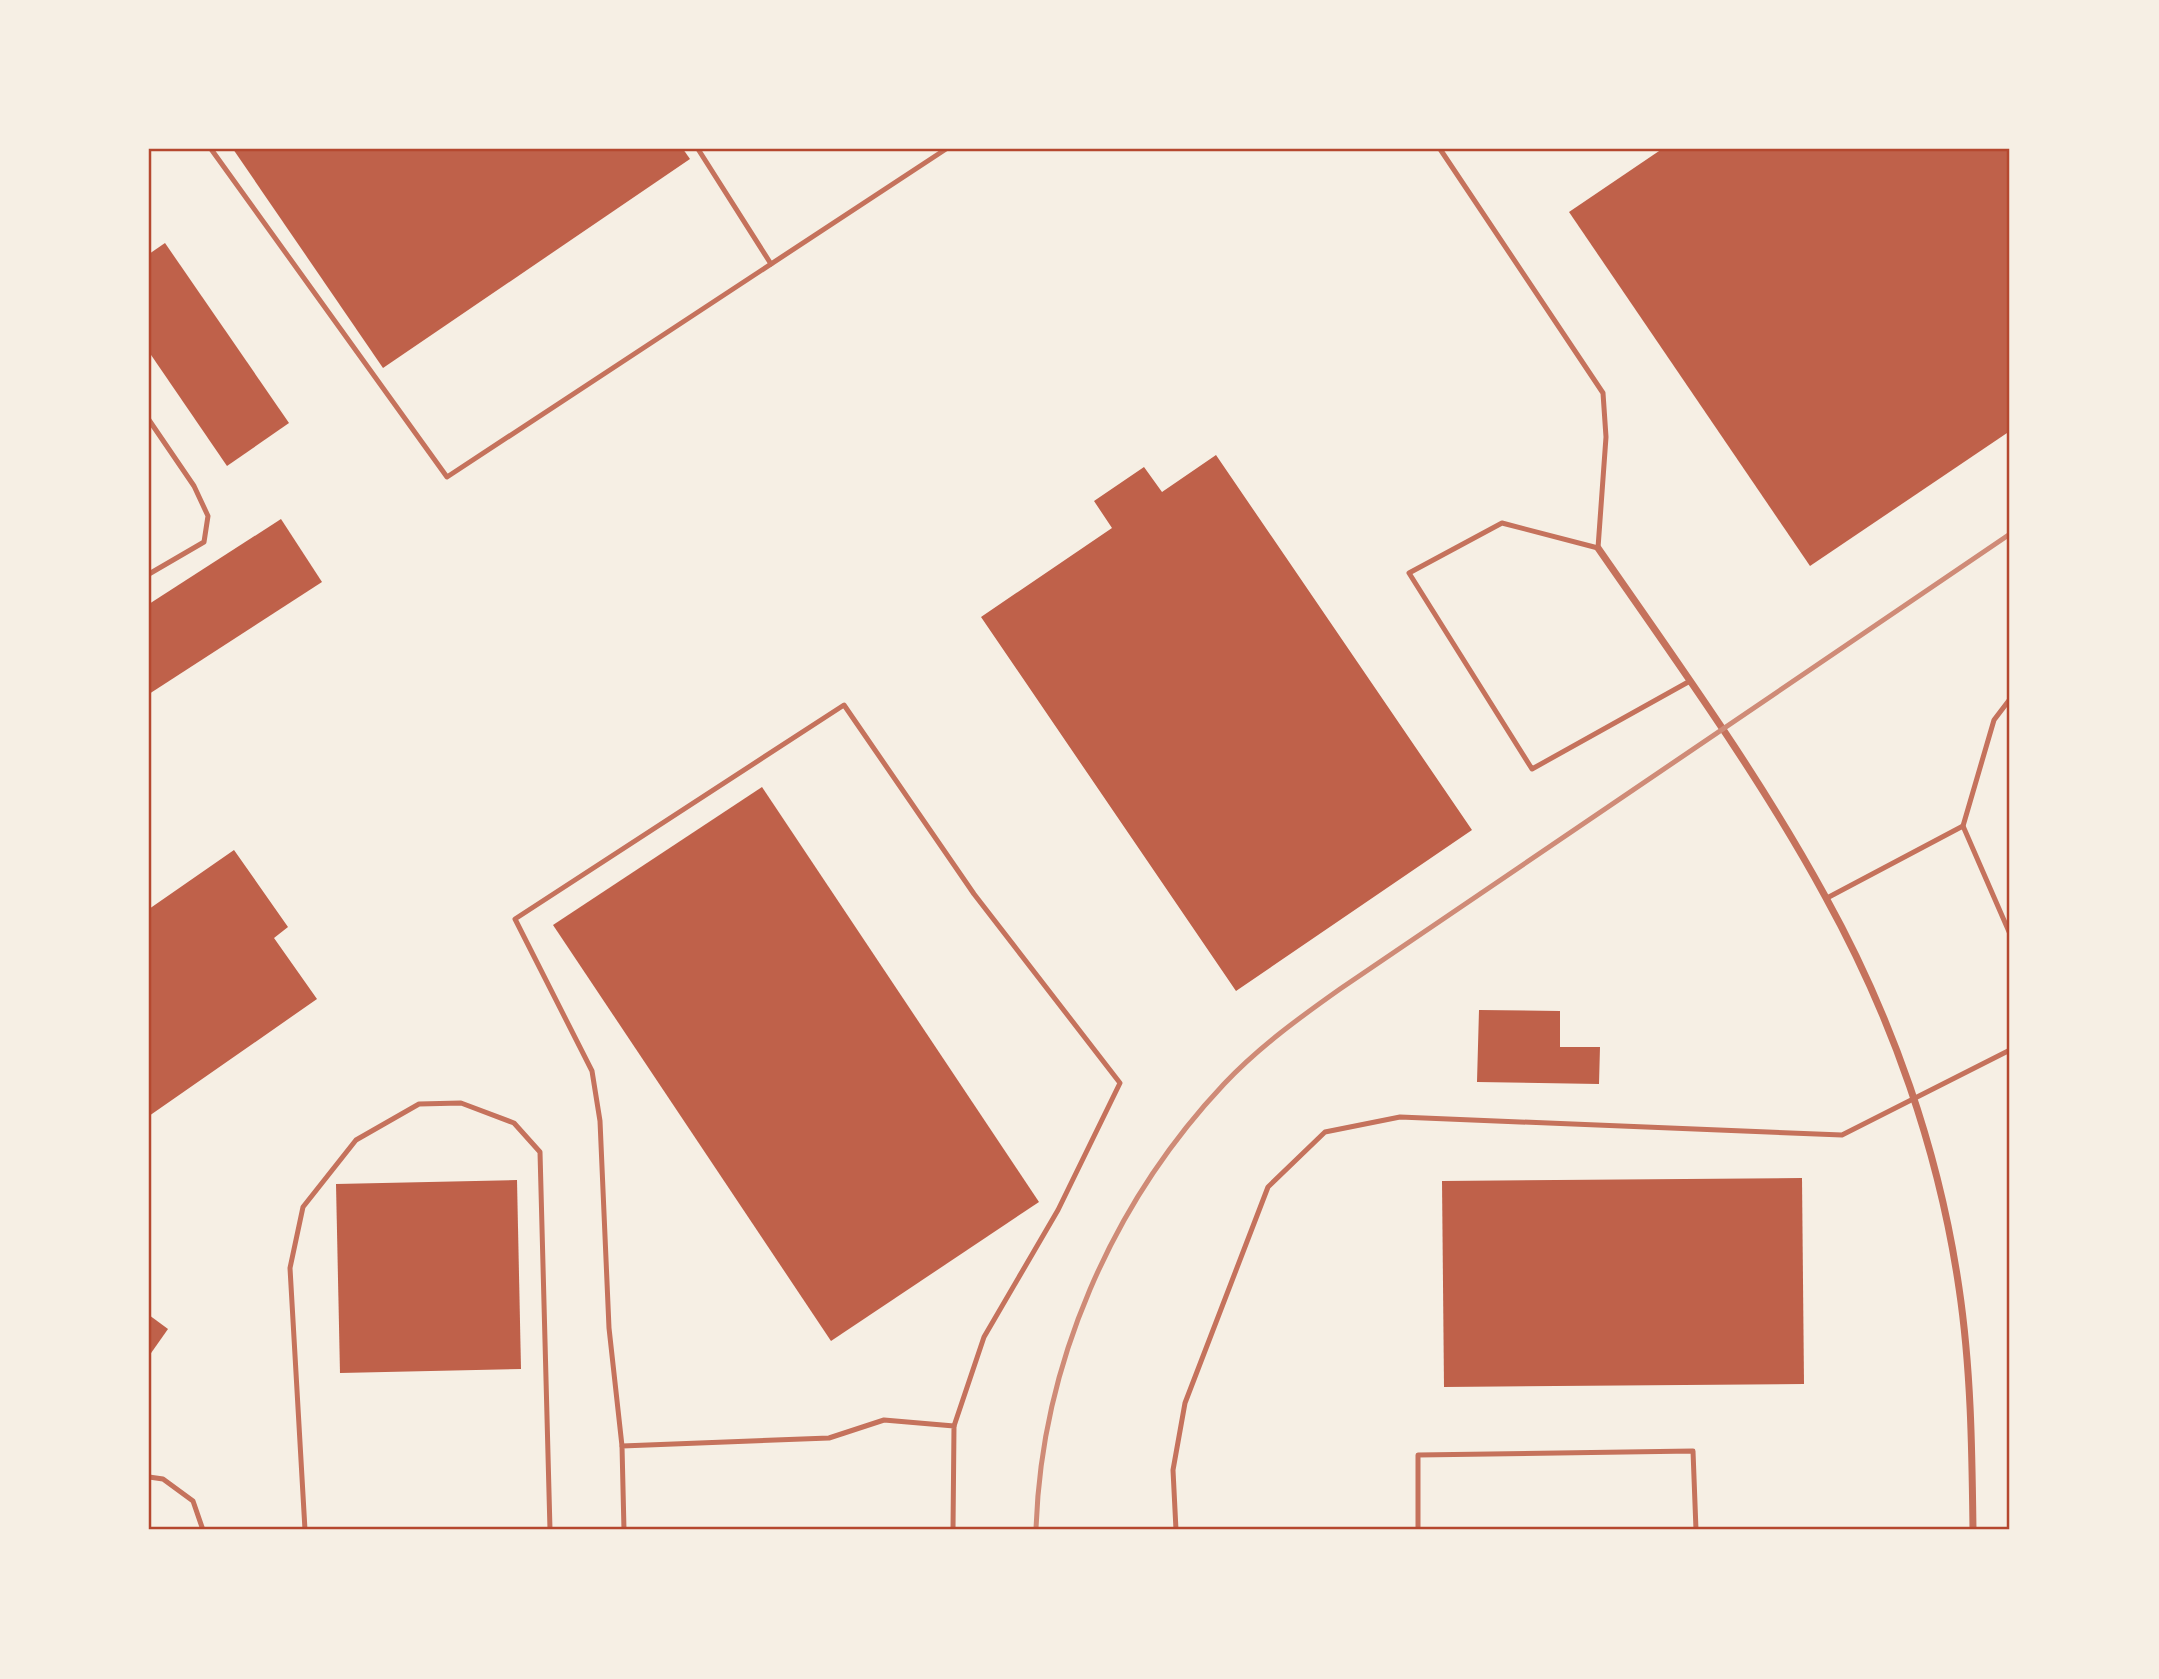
<svg xmlns="http://www.w3.org/2000/svg" width="2159" height="1679" viewBox="0 0 2159 1679" font-family="'Exo 2',sans-serif">
<rect width="100%" height="100%" fill="#f6efe4"/>
<g fill="#bf614a">
<path d="M 233,149 L 683,149 L 690,159 L 383,368 Z"/>
<path d="M 1662,149 L 2010,149 L 2010,431 L 1810,566 L 1569,212 Z"/>
<path d="M 165,243 L 289,423 L 227,466 L 149,352 L 149,254 Z"/>
<path d="M 1216,455 L 1472,830 L 1236,991 L 981,617 L 1112,528 L 1094,501 L 1144,467 L 1162,492 Z"/>
<path d="M 281,519 L 322,582 L 149,694 L 149,604 Z"/>
<path d="M 762,787 L 1039,1202 L 831,1341 L 553,925 Z"/>
<path d="M 234,850 L 288,927 L 274,938 L 317,999 L 149,1116 L 149,909 Z"/>
<path d="M 1479,1010 L 1560,1011 L 1560,1047 L 1600,1047 L 1599,1084 L 1477,1082 Z"/>
<path d="M 1802,1178 L 1804,1384 L 1444,1387 L 1442,1181 Z"/>
<path d="M 517,1180 L 521,1369 L 340,1373 L 336,1184 Z"/>
<path d="M 149,1315 L 168,1329 L 149,1356 Z"/>
</g>
<g fill="none" stroke-linecap="round" stroke-linejoin="round">
<g stroke="#c5725c" stroke-width="5">
<path d="M 211,149 L 447,477 L 946,149"/>
<path d="M 698,149 L 771,264"/>
<path d="M 1440,149 L 1603,393 L 1606,437 L 1598,548 L 1502,523 L 1409,573 L 1532,769 L 1690,681"/>
<path d="M 149,420 L 194,486 L 208,516 L 204,542 L 149,574"/>
<path d="M 1963,826 L 1994,720 L 2010,699"/>
<path d="M 1827,898 L 1963,826 L 2010,934"/>
<path d="M 622,1446 L 609,1328 L 600,1121 L 592,1071 L 515,919 L 844,705 L 974,894 L 1120,1083 L 1058,1210 L 984,1337 L 954,1426"/>
<path d="M 149,1477 L 163,1479 L 193,1501 L 203,1530"/>
<path d="M 305,1530 L 290,1268 L 303,1207 L 356,1140 L 419,1104 L 461,1103 L 514,1123 L 540,1152 L 550,1530"/>
<path d="M 624,1530 L 622,1446 L 829,1438 L 884,1420 L 954,1426 L 953,1530"/>
<path d="M 1176,1530 L 1173,1470 L 1185,1403 L 1268,1187 L 1325,1132 L 1400,1117 L 1842,1135 L 2010,1050"/>
<path d="M 1418,1530 L 1418,1455 L 1693,1451 L 1696,1530"/>
</g>
<path stroke="#c5725c" stroke-width="7" d="M 1598,548 C 1677,662 1759,775 1825,896 C 1892,1017 1939,1151 1959,1288 C 1971,1368 1972,1449 1973,1530"/>
<path stroke="#cf8b77" stroke-width="5" d="M 1036,1530 C 1041,1365 1112,1203 1224,1084 C 1259,1047 1299,1018 1340,989 L 2010,534"/>
</g>
<rect width="2159" height="1679" fill="none" stroke="#f6efe4" stroke-width="301"/>
<rect x="150" y="150" width="1858" height="1378" fill="none" stroke="#b5482f" stroke-width="2.5"/>
</svg>
